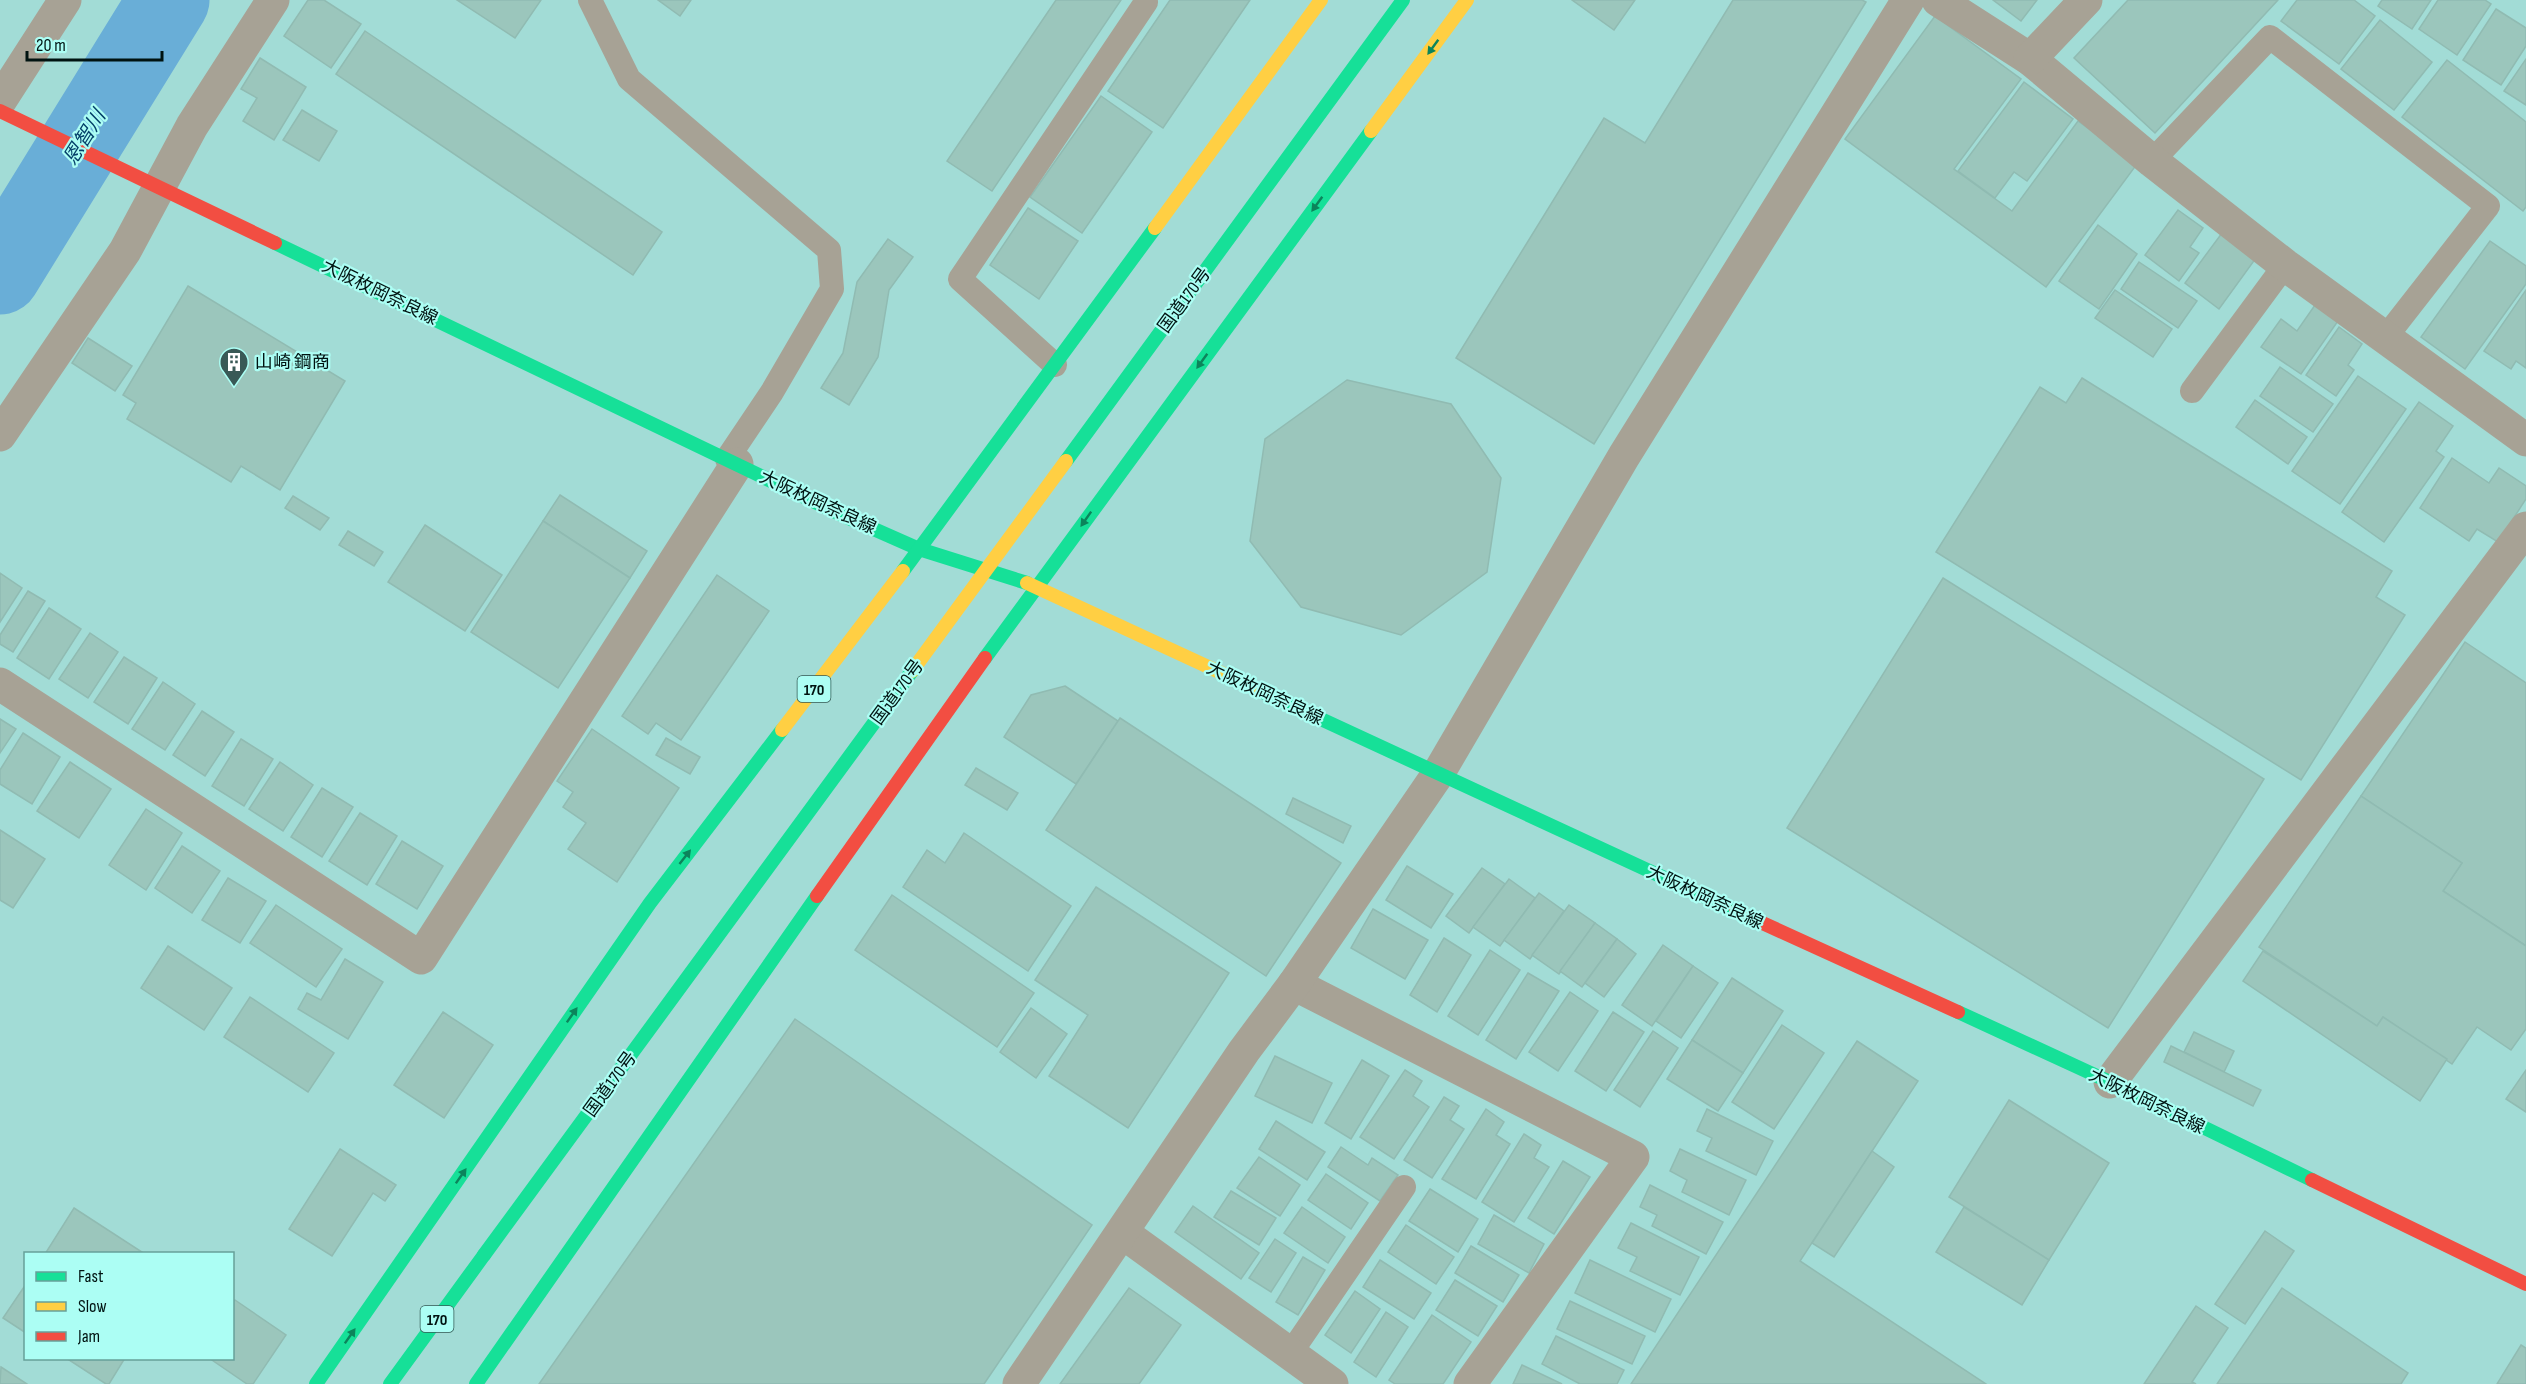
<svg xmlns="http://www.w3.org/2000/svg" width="2526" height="1384" viewBox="0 0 2526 1384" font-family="'Sofia Sans Condensed','Noto Sans JP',sans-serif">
<rect width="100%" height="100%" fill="#a2dcd6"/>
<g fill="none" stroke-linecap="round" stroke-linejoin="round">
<path stroke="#69aed7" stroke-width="81" d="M 0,274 L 169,0"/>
</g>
<g fill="#9bc6bc" stroke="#90bbb2" stroke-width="1.5">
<path d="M 308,0 L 324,0 L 361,24 L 331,68 L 284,36 Z"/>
<path d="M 457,0 L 541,0 L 515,38 Z"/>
<path d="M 658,0 L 691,0 L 680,16 Z"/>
<path d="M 1056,0 L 1121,0 L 992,191 L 947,161 Z"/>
<path d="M 1170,0 L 1250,0 L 1163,128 L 1108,91 Z"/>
<path d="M 1572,0 L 1635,0 L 1614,30 Z"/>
<path d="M 1733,0 L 1862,0 L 1866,2 L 1594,444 L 1456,358 L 1604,118 L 1645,143 Z"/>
<path d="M 1993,0 L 2037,0 L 2021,21 Z"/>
<path d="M 2128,0 L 2278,0 L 2155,133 L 2074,58 Z"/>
<path d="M 2297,0 L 2354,0 L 2375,16 L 2339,64 L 2281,21 Z"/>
<path d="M 2382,0 L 2431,0 L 2412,29 L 2378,6 Z"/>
<path d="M 2438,0 L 2485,0 L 2491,4 L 2457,55 L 2419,29 Z"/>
<path d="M 2496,9 L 2526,28 L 2526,46 L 2501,85 L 2463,60 Z"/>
<path d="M 1935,16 L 2021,79 L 1954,169 L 2012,211 L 2078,121 L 2137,164 L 2046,287 L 1845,139 Z"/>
<path d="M 2380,20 L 2432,62 L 2394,110 L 2341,69 Z"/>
<path d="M 365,31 L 662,232 L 633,275 L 336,74 Z"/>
<path d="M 260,58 L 306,87 L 274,140 L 243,121 L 257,98 L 241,89 Z"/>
<path d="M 2526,59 L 2526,105 L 2504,91 Z"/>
<path d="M 2447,60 L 2526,122 L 2526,207 L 2523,211 L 2402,117 Z"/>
<path d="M 2024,82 L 2073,119 L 2027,181 L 2014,172 L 1995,198 L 1958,171 Z"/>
<path d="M 1101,96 L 1152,132 L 1082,233 L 1030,197 Z"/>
<path d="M 302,110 L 337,131 L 319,161 L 283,140 Z"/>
<path d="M 1028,208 L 1078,241 L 1039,299 L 990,265 Z"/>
<path d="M 2178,210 L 2203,228 L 2190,247 L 2199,253 L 2179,281 L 2145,255 Z"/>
<path d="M 2098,225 L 2137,254 L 2099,309 L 2059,281 Z"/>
<path d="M 2222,233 L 2256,258 L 2219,309 L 2185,283 Z"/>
<path d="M 888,239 L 913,257 L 889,290 L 878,357 L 849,405 L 821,388 L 843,353 L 857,282 Z"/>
<path d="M 2490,241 L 2526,266 L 2526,284 L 2465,369 L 2421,337 Z"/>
<path d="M 2139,262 L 2197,301 L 2178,328 L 2121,289 Z"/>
<path d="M 188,286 L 345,381 L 280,490 L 241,466 L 231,482 L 127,419 L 136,403 L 123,395 Z"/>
<path d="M 2115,290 L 2172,329 L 2153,357 L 2095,318 Z"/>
<path d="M 2526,290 L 2526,368 L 2516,361 L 2511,369 L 2484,351 Z"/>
<path d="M 2315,305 L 2338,321 L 2301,374 L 2261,347 L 2281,319 L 2297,331 Z"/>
<path d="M 2339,327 L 2362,344 L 2348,365 L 2354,370 L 2336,396 L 2306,375 Z"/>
<path d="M 88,338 L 132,366 L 115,391 L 72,363 Z"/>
<path d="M 2280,367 L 2333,404 L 2313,432 L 2260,396 Z"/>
<path d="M 2358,376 L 2406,409 L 2340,504 L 2292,471 Z"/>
<path d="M 2082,378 L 2392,571 L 2376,597 L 2405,615 L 2301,780 L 1936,552 L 2040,387 L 2066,403 Z"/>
<path d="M 1347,380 L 1451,404 L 1501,478 L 1487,572 L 1401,635 L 1301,607 L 1250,541 L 1265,439 Z"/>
<path d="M 2255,400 L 2307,437 L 2288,464 L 2236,427 Z"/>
<path d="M 2419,402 L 2453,426 L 2436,451 L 2444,457 L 2384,542 L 2342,512 Z"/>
<path d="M 2452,458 L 2489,483 L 2499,468 L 2526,486 L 2526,499 L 2498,542 L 2477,529 L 2469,541 L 2420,508 Z"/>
<path d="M 560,495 L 647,551 L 630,578 L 543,521 Z"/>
<path d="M 293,496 L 329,518 L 320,530 L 285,508 Z"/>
<path d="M 543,521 L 630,578 L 558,688 L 471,632 Z"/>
<path d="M 425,525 L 502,575 L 465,631 L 388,582 Z"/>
<path d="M 348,531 L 383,552 L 374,566 L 339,545 Z"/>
<path d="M 0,573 L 22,588 L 0,622 Z"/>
<path d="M 717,575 L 769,611 L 681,740 L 656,723 L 648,734 L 622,716 Z"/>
<path d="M 1943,578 L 2264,779 L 2108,1028 L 1787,828 Z"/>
<path d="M 28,591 L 45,601 L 13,652 L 0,644 L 0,635 Z"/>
<path d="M 49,608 L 81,629 L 49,679 L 17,658 Z"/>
<path d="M 90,633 L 118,652 L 88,698 L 59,679 Z"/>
<path d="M 2465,642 L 2526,683 L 2526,946 L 2443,891 L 2462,863 L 2361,796 Z"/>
<path d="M 124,657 L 157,678 L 128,724 L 94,702 Z"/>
<path d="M 163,682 L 195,704 L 165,750 L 132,729 Z"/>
<path d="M 1065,686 L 1118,721 L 1076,784 L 1004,737 L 1031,695 Z"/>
<path d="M 202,711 L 234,732 L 205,776 L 173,755 Z"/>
<path d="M 1120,718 L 1341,863 L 1266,976 L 1046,830 Z"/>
<path d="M 0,719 L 16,729 L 0,753 Z"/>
<path d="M 592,729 L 679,788 L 617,882 L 568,849 L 586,823 L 563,807 L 573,792 L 557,781 Z"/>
<path d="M 23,733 L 60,757 L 32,804 L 0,784 L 0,770 Z"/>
<path d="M 666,738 L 700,757 L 690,774 L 656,755 Z"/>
<path d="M 241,739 L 273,759 L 244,806 L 212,786 Z"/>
<path d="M 70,762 L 111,789 L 79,838 L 37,811 Z"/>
<path d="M 280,762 L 313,785 L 283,831 L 249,809 Z"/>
<path d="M 976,768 L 1018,793 L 1007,810 L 965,785 Z"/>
<path d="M 322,788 L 353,807 L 322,857 L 291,837 Z"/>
<path d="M 2361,796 L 2462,863 L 2443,891 L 2526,946 L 2526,1029 L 2511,1050 L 2477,1027 L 2452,1064 L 2383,1017 L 2377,1026 L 2259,947 Z"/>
<path d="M 1293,798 L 1351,826 L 1343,843 L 1286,814 Z"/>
<path d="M 146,809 L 182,833 L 146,890 L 109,865 Z"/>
<path d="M 360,813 L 397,836 L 367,885 L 329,861 Z"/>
<path d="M 0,830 L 45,859 L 13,908 L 0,900 Z"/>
<path d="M 964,833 L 1071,906 L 1028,971 L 903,887 L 927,850 L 945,863 Z"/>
<path d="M 402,841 L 443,866 L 417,909 L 376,884 Z"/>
<path d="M 182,846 L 220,871 L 192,913 L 155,888 Z"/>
<path d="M 1407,866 L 1453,894 L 1431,928 L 1386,900 Z"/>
<path d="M 1482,868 L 1505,884 L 1469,933 L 1446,916 Z"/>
<path d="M 228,878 L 266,901 L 240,943 L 202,920 Z"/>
<path d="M 1509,879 L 1535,898 L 1500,946 L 1473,927 Z"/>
<path d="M 1096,887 L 1229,973 L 1128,1128 L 1049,1076 L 1088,1015 L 1035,980 Z"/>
<path d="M 1539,893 L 1564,911 L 1530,959 L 1504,940 Z"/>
<path d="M 892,895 L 1034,993 L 997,1047 L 855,950 Z"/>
<path d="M 276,905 L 342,949 L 316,987 L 250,943 Z"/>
<path d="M 1569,905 L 1595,923 L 1559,974 L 1532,955 Z"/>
<path d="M 1373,909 L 1428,940 L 1405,979 L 1351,948 Z"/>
<path d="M 1595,923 L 1617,939 L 1582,987 L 1560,971 Z"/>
<path d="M 1444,938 L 1471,955 L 1437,1012 L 1410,995 Z"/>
<path d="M 1617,939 L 1636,954 L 1604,997 L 1585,983 Z"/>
<path d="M 1663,945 L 1693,966 L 1652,1026 L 1622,1005 Z"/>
<path d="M 168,946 L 232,988 L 204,1030 L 141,988 Z"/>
<path d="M 1490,950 L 1520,970 L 1478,1035 L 1448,1016 Z"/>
<path d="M 2263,951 L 2377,1026 L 2383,1017 L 2447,1059 L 2420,1101 L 2243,981 Z"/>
<path d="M 345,959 L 383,982 L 348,1039 L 298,1009 L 307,993 L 321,1000 Z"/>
<path d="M 1693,966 L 1718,983 L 1681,1038 L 1656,1021 Z"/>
<path d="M 1528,973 L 1559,991 L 1516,1059 L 1486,1040 Z"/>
<path d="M 1732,978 L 1783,1011 L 1743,1073 L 1692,1040 Z"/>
<path d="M 1570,992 L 1598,1011 L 1558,1071 L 1529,1052 Z"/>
<path d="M 250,997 L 334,1053 L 308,1092 L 224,1037 Z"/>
<path d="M 1031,1008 L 1067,1034 L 1036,1078 L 1000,1052 Z"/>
<path d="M 443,1012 L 493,1045 L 444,1118 L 394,1085 Z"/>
<path d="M 1613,1012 L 1644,1032 L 1606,1091 L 1575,1071 Z"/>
<path d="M 795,1019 L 1092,1225 L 984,1384 L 539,1384 Z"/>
<path d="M 1782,1025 L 1824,1053 L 1774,1129 L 1732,1102 Z"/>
<path d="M 1653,1031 L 1678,1048 L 1640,1107 L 1614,1090 Z"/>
<path d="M 2194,1032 L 2234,1051 L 2224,1072 L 2184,1052 Z"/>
<path d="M 1692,1040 L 1743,1073 L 1718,1111 L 1667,1079 Z"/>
<path d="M 1857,1041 L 1918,1081 L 1800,1261 L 1986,1384 L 1631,1384 Z"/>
<path d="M 2171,1046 L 2261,1090 L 2253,1106 L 2164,1062 Z"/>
<path d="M 1275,1056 L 1332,1083 L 1312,1123 L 1255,1096 Z"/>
<path d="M 1362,1060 L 1389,1076 L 1351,1139 L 1325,1123 Z"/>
<path d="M 1405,1070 L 1422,1081 L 1413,1096 L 1429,1107 L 1394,1159 L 1360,1137 Z"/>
<path d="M 2526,1070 L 2526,1112 L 2506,1099 Z"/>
<path d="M 1444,1097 L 1459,1106 L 1450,1120 L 1464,1129 L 1432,1178 L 1404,1160 Z"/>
<path d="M 2009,1100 L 2109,1163 L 2049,1260 L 1949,1197 Z"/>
<path d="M 1486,1109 L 1504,1122 L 1496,1135 L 1510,1144 L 1476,1199 L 1442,1179 Z"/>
<path d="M 1707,1109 L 1773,1141 L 1756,1175 L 1706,1151 L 1712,1138 L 1697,1131 Z"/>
<path d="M 1276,1121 L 1325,1152 L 1307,1180 L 1259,1149 Z"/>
<path d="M 1524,1134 L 1541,1145 L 1534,1158 L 1549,1167 L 1514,1222 L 1482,1202 Z"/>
<path d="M 1341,1147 L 1368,1165 L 1372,1158 L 1398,1175 L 1380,1201 L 1328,1167 Z"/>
<path d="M 340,1149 L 396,1185 L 385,1201 L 373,1193 L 332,1256 L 289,1229 Z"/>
<path d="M 1680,1149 L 1746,1180 L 1729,1215 L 1682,1192 L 1687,1180 L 1670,1171 Z"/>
<path d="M 1872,1151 L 1894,1167 L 1834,1257 L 1812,1243 Z"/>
<path d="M 1259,1157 L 1300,1185 L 1280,1216 L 1237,1188 Z"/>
<path d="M 1563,1161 L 1590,1177 L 1554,1234 L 1528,1218 Z"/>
<path d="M 1326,1174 L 1368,1203 L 1351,1229 L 1308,1200 Z"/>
<path d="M 1650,1185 L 1723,1222 L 1706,1254 L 1652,1226 L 1657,1215 L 1640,1207 Z"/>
<path d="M 1430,1189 L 1478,1219 L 1458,1252 L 1409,1221 Z"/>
<path d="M 1231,1191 L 1276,1218 L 1259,1245 L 1214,1217 Z"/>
<path d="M 1193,1206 L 1259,1253 L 1241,1279 L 1175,1232 Z"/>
<path d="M 1302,1207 L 1345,1237 L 1328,1263 L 1284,1233 Z"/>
<path d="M 1964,1207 L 2049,1260 L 2022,1305 L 1936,1252 Z"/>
<path d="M 74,1208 L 145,1254 L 45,1254 Z"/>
<path d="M 1494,1215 L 1544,1244 L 1529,1273 L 1478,1244 Z"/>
<path d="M 1631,1223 L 1699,1257 L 1680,1295 L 1630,1271 L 1637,1257 L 1618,1248 Z"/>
<path d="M 1406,1225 L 1454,1257 L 1436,1284 L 1388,1252 Z"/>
<path d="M 2265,1231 L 2294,1251 L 2245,1324 L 2215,1304 Z"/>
<path d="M 1275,1239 L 1296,1253 L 1271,1292 L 1249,1278 Z"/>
<path d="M 1471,1246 L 1519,1275 L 1503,1302 L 1455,1273 Z"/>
<path d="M 1303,1257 L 1325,1270 L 1298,1315 L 1276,1302 Z"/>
<path d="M 1380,1260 L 1431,1293 L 1414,1319 L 1363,1287 Z"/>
<path d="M 1590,1260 L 1671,1299 L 1655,1332 L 1575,1293 Z"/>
<path d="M 1455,1280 L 1497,1306 L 1478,1336 L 1436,1310 Z"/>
<path d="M 26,1284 L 26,1333 L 3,1318 Z"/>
<path d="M 1129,1288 L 1181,1325 L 1139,1384 L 1060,1384 Z"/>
<path d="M 2282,1288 L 2408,1373 L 2401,1384 L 2217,1384 Z"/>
<path d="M 1355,1291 L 1380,1309 L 1351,1353 L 1325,1335 Z"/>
<path d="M 235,1300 L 286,1335 L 253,1384 L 247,1384 L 209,1358 L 232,1358 L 232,1303 Z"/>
<path d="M 1570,1301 L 1645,1336 L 1632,1364 L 1557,1329 Z"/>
<path d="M 2196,1306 L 2228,1328 L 2192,1382 L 2196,1384 L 2144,1384 Z"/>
<path d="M 1386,1312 L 1408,1327 L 1376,1377 L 1354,1362 Z"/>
<path d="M 1432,1315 L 1471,1342 L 1443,1384 L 1395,1384 L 1389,1380 Z"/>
<path d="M 1556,1336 L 1624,1370 L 1617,1384 L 1580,1384 L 1542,1364 Z"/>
<path d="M 2521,1345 L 2526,1348 L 2526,1384 L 2497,1384 Z"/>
<path d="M 66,1358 L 125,1358 L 109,1384 L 106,1384 Z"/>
<path d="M 1522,1365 L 1562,1384 L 1513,1384 Z"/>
<path d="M 1,1367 L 27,1384 L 0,1384 Z"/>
</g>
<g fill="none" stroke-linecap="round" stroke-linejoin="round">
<g stroke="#a7a295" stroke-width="24">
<path d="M 590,0 L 629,79 L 829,250 L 832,289 L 772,392 L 727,459"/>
<path d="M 2152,161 L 2270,37 L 2488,206 L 2385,338"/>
<path d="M 1055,365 L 960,279 L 1146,2"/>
<path d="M 2192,391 L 2285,265"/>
<path d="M 1290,1354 L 1404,1187"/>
</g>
<g stroke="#a7a295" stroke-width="33">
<path d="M 1938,0 L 2030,59 L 2152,161 L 2285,265 L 2526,440"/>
<path d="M 2030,59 L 2086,0"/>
<path d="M 0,101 L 65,0"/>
<path d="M 0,435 L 125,251 L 192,126 L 273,0"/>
<path d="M 0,684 L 421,958 L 737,464"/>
<path d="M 1294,984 L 1633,1157 L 1470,1384"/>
<path d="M 2110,1082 L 2526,528"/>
<path d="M 1123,1233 L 1332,1384"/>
<path d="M 1019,1384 L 1244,1051 L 1294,984 L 1438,774 L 1624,456 L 1908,0"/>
</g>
<g stroke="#16e098" stroke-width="14">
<path d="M 275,243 L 842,515 L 919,549 L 1027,583"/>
<path d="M 903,571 L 1155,228"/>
<path d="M 985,658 L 1371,131"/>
<path d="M 1256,689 L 1736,911"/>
<path d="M 1958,1012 L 2110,1082 L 2312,1180"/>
<path d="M 316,1384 L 650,903 L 782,730"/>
<path d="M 390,1384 L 484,1255"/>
<path d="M 476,1384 L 817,896"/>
</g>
<g stroke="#ffcf43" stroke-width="14">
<path d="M 1371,131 L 1467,0"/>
<path d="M 1155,228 L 1321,0"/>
<path d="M 1027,583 L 1256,689"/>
<path d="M 782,730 L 903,571"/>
</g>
<g stroke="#f24e42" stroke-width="14">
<path d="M 0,111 L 275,243"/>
<path d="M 817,896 L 985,658"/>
<path d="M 1736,911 L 1958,1012"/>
<path d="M 2312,1180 L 2526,1284"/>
</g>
<g stroke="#16e098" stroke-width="14">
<path d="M 1066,461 L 1403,0"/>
<path d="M 484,1255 L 912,671"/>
</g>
<path stroke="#ffcf43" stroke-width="14" d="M 912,671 L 1066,461"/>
</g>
<defs><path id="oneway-solid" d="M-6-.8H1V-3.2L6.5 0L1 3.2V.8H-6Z" transform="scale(1.5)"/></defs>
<g fill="#0c845b">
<use href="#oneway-solid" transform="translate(1433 47) rotate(126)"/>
<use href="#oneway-solid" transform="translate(1317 204) rotate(126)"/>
<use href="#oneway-solid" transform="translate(1202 361) rotate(126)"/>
<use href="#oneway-solid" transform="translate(1086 519) rotate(125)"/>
<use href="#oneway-solid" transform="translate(685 857) rotate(-52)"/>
<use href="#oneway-solid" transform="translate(572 1015) rotate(-55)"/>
<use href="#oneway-solid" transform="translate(461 1176) rotate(-55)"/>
<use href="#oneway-solid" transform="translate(350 1336) rotate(-55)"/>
</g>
<defs>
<g id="building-pin" transform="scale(1.5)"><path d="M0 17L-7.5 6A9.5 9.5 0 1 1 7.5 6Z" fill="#395956" stroke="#acfef4"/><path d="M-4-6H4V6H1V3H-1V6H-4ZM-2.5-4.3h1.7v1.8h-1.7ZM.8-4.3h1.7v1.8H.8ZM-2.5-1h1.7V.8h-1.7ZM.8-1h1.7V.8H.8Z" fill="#fff"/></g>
</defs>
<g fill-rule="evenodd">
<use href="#building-pin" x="234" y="362"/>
</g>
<g text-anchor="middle" stroke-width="4.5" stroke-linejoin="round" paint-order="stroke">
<g fill="#acfef4" stroke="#345a55" stroke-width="1.5">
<rect x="797.5" y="676" width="33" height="26" rx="4.5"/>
<rect x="420.5" y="1306" width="33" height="26" rx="4.5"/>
</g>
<g font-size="16" font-weight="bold" fill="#001311">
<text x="814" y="695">170</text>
<text x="437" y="1325">170</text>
</g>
<g font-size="18" fill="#001311" stroke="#acfef4">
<text transform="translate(380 292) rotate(26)" y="6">大阪枚岡奈良線</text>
<text transform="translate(1184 300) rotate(-54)" y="6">国道170号</text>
<text transform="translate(818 502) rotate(25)" y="6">大阪枚岡奈良線</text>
<text transform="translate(897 692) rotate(-54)" y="6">国道170号</text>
<text transform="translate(1265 693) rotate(25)" y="6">大阪枚岡奈良線</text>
<text transform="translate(1705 897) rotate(25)" y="6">大阪枚岡奈良線</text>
<text transform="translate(610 1084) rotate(-54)" y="6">国道170号</text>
<text transform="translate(2147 1101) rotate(26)" y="6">大阪枚岡奈良線</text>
</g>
<g font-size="18" fill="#001311" stroke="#acfef4" text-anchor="start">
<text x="255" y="368">山崎 鋼商</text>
</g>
<g font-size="20" font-style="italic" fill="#05416a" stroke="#acfef4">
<text transform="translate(84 137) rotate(-58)" y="7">恩智川</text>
</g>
</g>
<rect x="24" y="1252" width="210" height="108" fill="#acfef4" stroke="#67a099" stroke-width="1.5"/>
<rect x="36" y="1272" width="30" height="9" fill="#16e098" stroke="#67a099" stroke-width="1.5"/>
<text x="78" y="1282" font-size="18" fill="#001311">Fast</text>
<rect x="36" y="1302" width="30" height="9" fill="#ffcf43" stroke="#67a099" stroke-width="1.5"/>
<text x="78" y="1312" font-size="18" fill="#001311">Slow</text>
<rect x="36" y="1332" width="30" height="9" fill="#f24e42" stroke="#67a099" stroke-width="1.5"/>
<text x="78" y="1342" font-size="18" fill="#001311">Jam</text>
<path d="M27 51v9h135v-9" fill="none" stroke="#001311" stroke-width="3"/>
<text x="36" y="51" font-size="18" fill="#001311" stroke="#acfef4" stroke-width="4.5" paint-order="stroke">20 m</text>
</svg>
